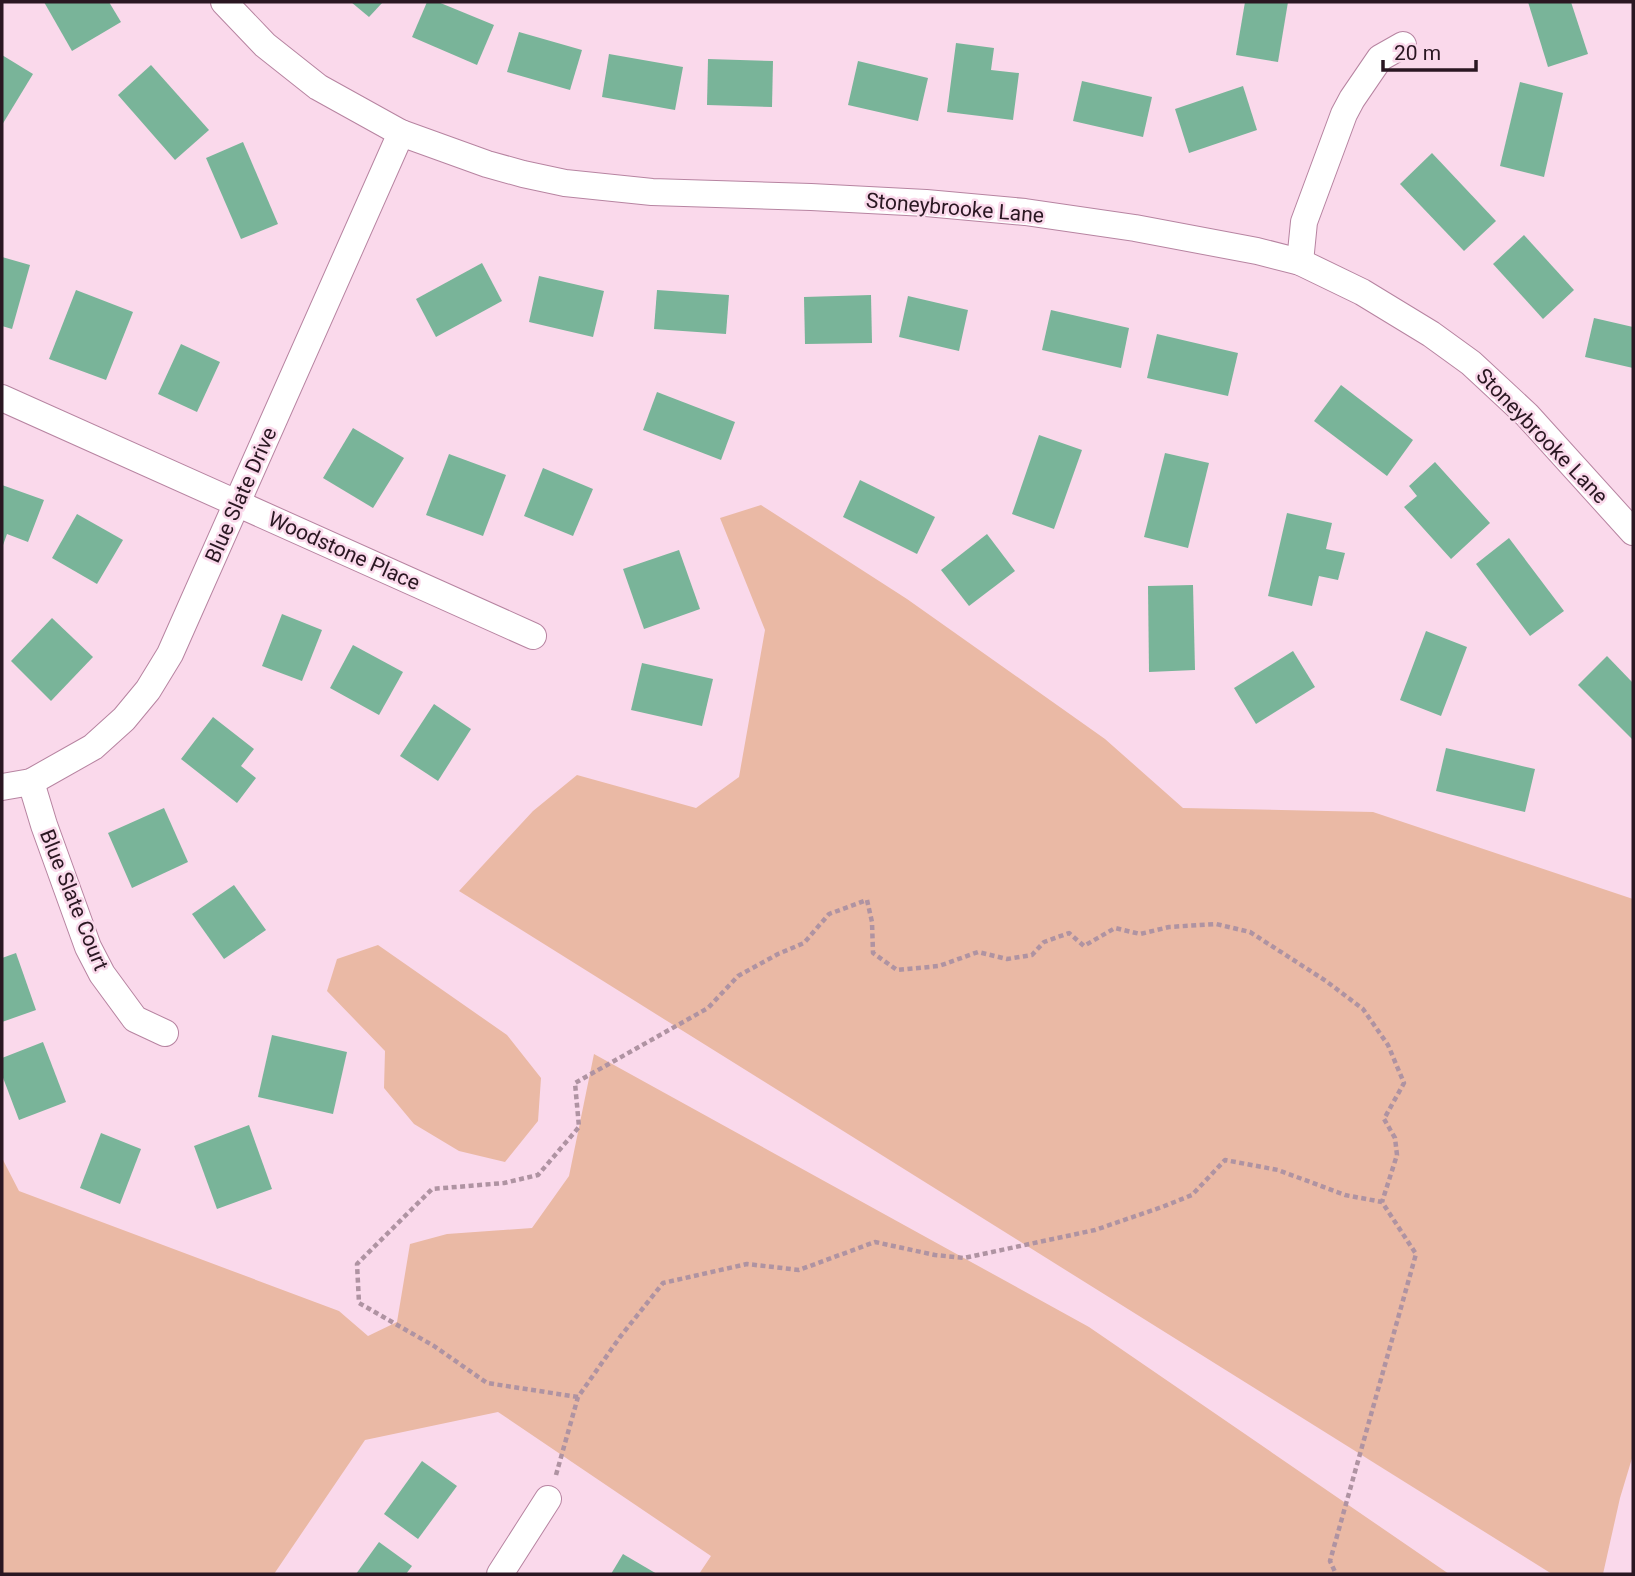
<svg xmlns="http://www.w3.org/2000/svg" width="1635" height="1576" viewBox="0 0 1635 1576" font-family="Roboto,sans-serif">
<rect width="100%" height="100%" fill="#fad9eb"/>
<g fill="#eab9a5">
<path d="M 761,505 L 907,599 L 1105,739 L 1183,808 L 1373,812 L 1633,899 L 1633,1455 L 1620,1498 L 1603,1574 L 1552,1574 L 459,891 L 533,811 L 577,775 L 696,808 L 739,777 L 765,630 L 720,518 Z"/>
<path d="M 378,945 L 507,1035 L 541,1078 L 538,1121 L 505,1162 L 459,1151 L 414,1124 L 384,1088 L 385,1051 L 327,991 L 337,959 Z"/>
<path d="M 594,1054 L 1089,1327 L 1449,1574 L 699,1574 L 711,1556 L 498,1412 L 365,1440 L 274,1574 L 2,1574 L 2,1158 L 19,1191 L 339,1311 L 368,1336 L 397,1322 L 410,1244 L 447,1234 L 532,1228 L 569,1176 Z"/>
</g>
<g fill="#79b499">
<path d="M 44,2 L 109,2 L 121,22 L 72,51 Z"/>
<path d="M 351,2 L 383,2 L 369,17 Z"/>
<path d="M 427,2 L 438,2 L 494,25 L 477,65 L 412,37 Z"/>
<path d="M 1245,2 L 1288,2 L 1278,62 L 1236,55 Z"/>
<path d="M 1528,2 L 1571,2 L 1588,54 L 1548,67 Z"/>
<path d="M 519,32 L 582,50 L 570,90 L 507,72 Z"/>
<path d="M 956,43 L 994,48 L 991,70 L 1019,73 L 1013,120 L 947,112 Z"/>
<path d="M 609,54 L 683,67 L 675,110 L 602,97 Z"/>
<path d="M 2,55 L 33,74 L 2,125 Z"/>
<path d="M 708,59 L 773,61 L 772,107 L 707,105 Z"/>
<path d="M 858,61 L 928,78 L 918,121 L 848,105 Z"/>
<path d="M 151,65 L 209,130 L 175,160 L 118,95 Z"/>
<path d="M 1082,81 L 1152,97 L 1143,137 L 1073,121 Z"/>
<path d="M 1520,82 L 1563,93 L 1544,177 L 1500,166 Z"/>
<path d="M 1243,86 L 1257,130 L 1189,153 L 1175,109 Z"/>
<path d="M 243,142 L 278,224 L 241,239 L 206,158 Z"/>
<path d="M 1432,153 L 1496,221 L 1464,251 L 1400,184 Z"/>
<path d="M 1524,235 L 1574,290 L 1543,319 L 1493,264 Z"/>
<path d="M 2,257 L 30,265 L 12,329 L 2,326 Z"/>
<path d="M 482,263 L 502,301 L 436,337 L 416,299 Z"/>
<path d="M 539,276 L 604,291 L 593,337 L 529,322 Z"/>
<path d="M 76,290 L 133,312 L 106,380 L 49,359 Z"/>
<path d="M 657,290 L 729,295 L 726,334 L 654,329 Z"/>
<path d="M 871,295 L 872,343 L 805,344 L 804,297 Z"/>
<path d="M 908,296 L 968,310 L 959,351 L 899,337 Z"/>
<path d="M 1051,310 L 1129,328 L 1121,368 L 1042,350 Z"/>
<path d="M 1594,318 L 1633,327 L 1633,368 L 1585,357 Z"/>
<path d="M 1157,334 L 1238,353 L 1228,396 L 1147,378 Z"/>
<path d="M 181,344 L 220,362 L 197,412 L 158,394 Z"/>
<path d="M 1341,385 L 1413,440 L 1387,476 L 1314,421 Z"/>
<path d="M 657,392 L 735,422 L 721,460 L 643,430 Z"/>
<path d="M 353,428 L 404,458 L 373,508 L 323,478 Z"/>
<path d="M 1039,435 L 1082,450 L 1054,529 L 1012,514 Z"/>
<path d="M 1165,453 L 1209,463 L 1188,548 L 1144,537 Z"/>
<path d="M 449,454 L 506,475 L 483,536 L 426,515 Z"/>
<path d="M 1435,462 L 1490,523 L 1451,559 L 1404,507 L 1417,496 L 1409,486 Z"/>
<path d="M 543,468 L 593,489 L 573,536 L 524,516 Z"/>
<path d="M 860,480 L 935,517 L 917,554 L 843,517 Z"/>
<path d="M 2,485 L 44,500 L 28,542 L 7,534 L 2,548 Z"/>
<path d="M 1287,513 L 1332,523 L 1326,549 L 1345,553 L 1338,580 L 1319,576 L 1312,606 L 1268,596 Z"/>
<path d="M 77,514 L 123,540 L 97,584 L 52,558 Z"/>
<path d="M 987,534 L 1015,571 L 969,606 L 941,570 Z"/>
<path d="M 1509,538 L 1564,611 L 1530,636 L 1476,564 Z"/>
<path d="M 679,550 L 700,609 L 644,629 L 623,569 Z"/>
<path d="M 1193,585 L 1195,670 L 1149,672 L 1148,586 Z"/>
<path d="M 282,614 L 322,630 L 302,681 L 262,666 Z"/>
<path d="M 52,618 L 93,657 L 51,701 L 11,661 Z"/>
<path d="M 1426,631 L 1467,647 L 1441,716 L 1400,700 Z"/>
<path d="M 353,645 L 403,672 L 379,715 L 330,688 Z"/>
<path d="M 1293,651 L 1315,687 L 1256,724 L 1234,688 Z"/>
<path d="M 1607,656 L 1633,683 L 1633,740 L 1578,685 Z"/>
<path d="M 642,663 L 713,679 L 702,726 L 631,710 Z"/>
<path d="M 434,704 L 471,729 L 438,781 L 400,756 Z"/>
<path d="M 213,717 L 254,749 L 241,766 L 256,778 L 237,803 L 181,759 Z"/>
<path d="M 1446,748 L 1535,769 L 1525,812 L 1436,791 Z"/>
<path d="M 164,808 L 188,862 L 132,888 L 108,833 Z"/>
<path d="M 234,885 L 266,930 L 224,959 L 192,914 Z"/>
<path d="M 16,953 L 36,1010 L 2,1022 L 2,958 Z"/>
<path d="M 272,1035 L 347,1052 L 333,1114 L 258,1097 Z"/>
<path d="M 43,1042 L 66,1102 L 19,1120 L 2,1075 L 2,1058 Z"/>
<path d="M 249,1125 L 272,1189 L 217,1209 L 194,1146 Z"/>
<path d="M 101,1133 L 141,1149 L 120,1204 L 80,1188 Z"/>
<path d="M 422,1461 L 457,1486 L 418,1539 L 384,1514 Z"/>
<path d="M 379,1542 L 412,1566 L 406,1574 L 356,1574 Z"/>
<path d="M 623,1554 L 657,1574 L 611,1574 Z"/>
</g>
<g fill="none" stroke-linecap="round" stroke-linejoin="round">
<g stroke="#b784a1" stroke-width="28">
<g id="street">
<path d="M 224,2 L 265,45 L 318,87 L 401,133 L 487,164 L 523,174 L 565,183 L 652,192 L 811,197 L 926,203 L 1025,212 L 1135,228 L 1257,251 L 1300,262 L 1362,292 L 1431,334 L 1471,363 L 1527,415 L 1633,532"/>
<path d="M 1300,262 L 1304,222 L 1344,114 L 1352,99 L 1380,58 L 1403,45"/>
<path d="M 2,398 L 533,636"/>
<path d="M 31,782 L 44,825 L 88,947 L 102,974 L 135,1019 L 165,1033"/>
<path d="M 2,787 L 31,782 L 93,747 L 124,719 L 148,690 L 170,654 L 401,133"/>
<path d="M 500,1574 L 548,1499"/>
</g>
</g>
<g stroke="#af93a2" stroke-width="4.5" stroke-dasharray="5 3.5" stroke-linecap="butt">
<path d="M 578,1397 L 487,1383 L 434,1346 L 359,1303 L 357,1264 L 432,1189 L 504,1183 L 538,1175 L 579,1127 L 575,1083 L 708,1008 L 738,976 L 778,954 L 804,943 L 829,914 L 867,900 L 872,922 L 873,953 L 897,970 L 939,966 L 978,952 L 1007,959 L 1032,955 L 1044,942 L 1069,933 L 1084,946 L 1115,928 L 1140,934 L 1169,927 L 1216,924 L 1250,932 L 1326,981 L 1363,1009 L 1388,1045 L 1404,1083 L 1384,1119 L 1395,1138 L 1397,1155 L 1382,1202"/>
<path d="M 556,1475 L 578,1397 L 620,1337 L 663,1283 L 747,1264 L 799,1270 L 875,1242 L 935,1255 L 964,1258 L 1095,1230 L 1162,1207 L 1192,1195 L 1225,1160 L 1278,1170 L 1345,1195 L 1382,1202 L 1416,1254 L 1330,1561 L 1336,1574"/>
</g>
<use href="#street" stroke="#fff" stroke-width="26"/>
</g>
<g text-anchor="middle" stroke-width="5" stroke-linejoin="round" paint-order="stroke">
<g font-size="21" fill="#2a1722" stroke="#fad9eb">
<text transform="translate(955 208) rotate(5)" y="7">Stoneybrooke Lane</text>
<text transform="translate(1542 436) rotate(46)" y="7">Stoneybrooke Lane</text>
<text transform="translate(241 495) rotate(-66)" y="7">Blue Slate Drive</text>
<text transform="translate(344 551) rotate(24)" y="7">Woodstone Place</text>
<text transform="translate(74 900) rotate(68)" y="7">Blue Slate Court</text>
</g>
</g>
<rect width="1635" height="1576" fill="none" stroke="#2a1722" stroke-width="7"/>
<path d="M1383 60v10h93v-10" fill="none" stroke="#2a1722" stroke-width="3.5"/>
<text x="1394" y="60" font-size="21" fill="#2a1722" stroke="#fad9eb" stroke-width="5" paint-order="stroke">20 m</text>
</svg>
